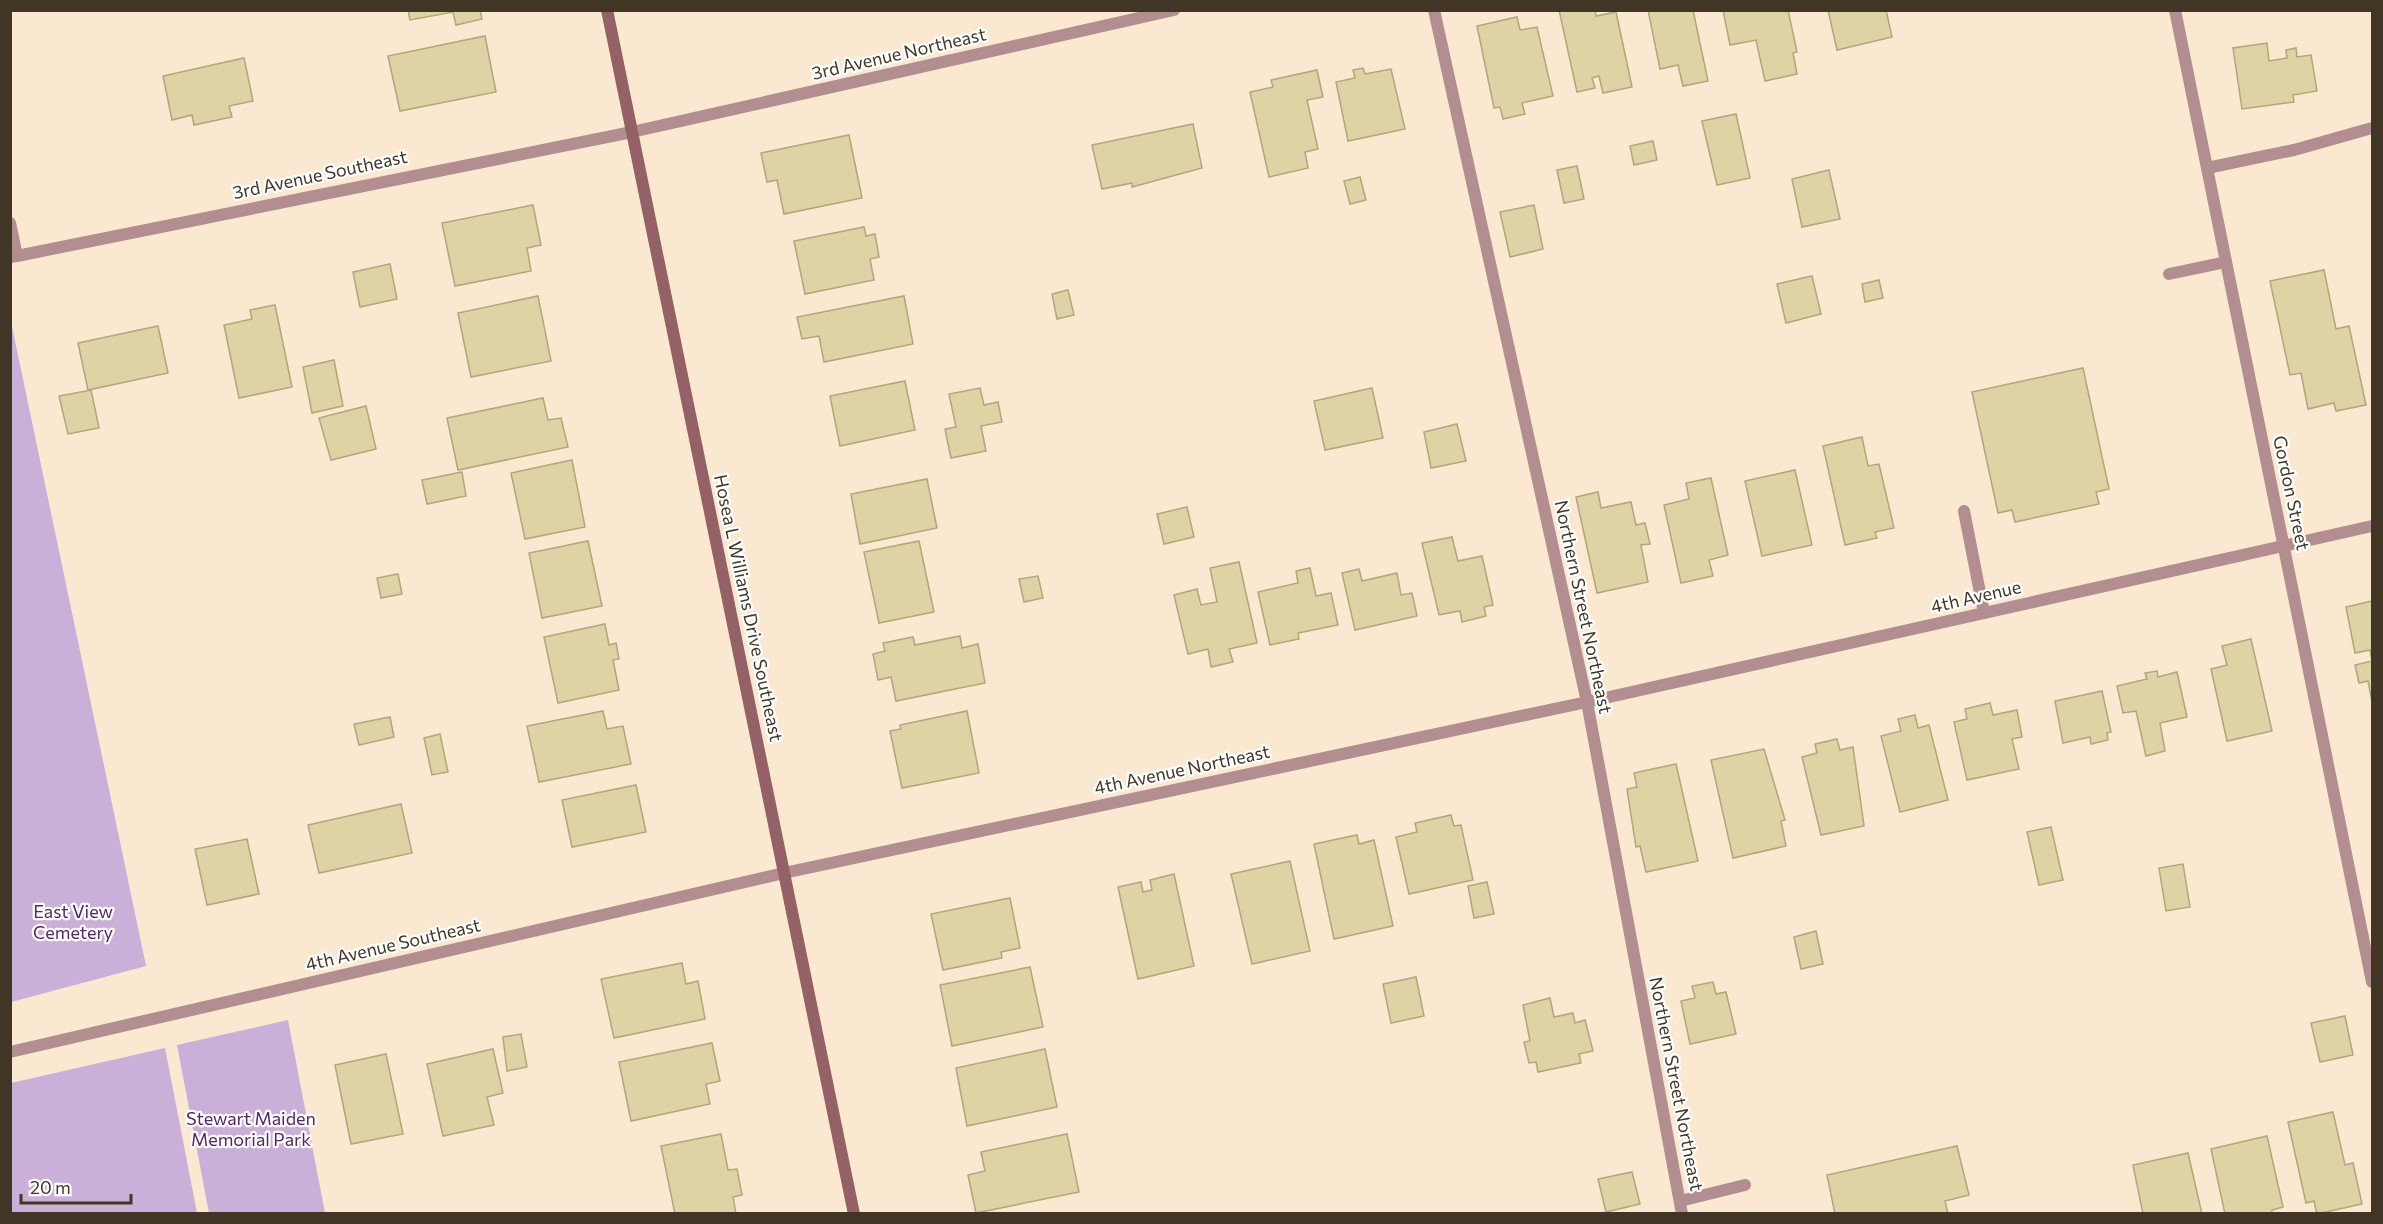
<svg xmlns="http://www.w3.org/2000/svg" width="2383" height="1224" viewBox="0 0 2383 1224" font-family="Commissioner,sans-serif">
<rect width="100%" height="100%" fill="#fae8d1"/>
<g fill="#caafd9">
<path d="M 10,317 L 146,966 L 11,1002 L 10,1002 Z"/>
<path d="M 288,1020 L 325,1213 L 209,1213 L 177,1045 Z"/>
<path d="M 165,1048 L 197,1213 L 11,1213 L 11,1083 Z"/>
</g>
<g fill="#dfd2a5" stroke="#b2a67a" stroke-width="1.5">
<path d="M 408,10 L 480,10 L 482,19 L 456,25 L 453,12 L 410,20 Z"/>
<path d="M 1559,10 L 1595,10 L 1596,16 L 1616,12 L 1632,87 L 1603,93 L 1599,76 L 1592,78 L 1595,88 L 1577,92 Z"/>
<path d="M 1648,10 L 1693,10 L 1708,81 L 1683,86 L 1678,65 L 1660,69 Z"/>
<path d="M 1723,10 L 1788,10 L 1797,52 L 1793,53 L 1797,74 L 1765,81 L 1756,40 L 1730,45 Z"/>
<path d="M 1828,10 L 1886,10 L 1892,37 L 1837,50 Z"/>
<path d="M 1517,17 L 1520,30 L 1537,27 L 1553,96 L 1522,103 L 1525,114 L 1503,119 L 1500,107 L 1494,108 L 1477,26 Z"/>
<path d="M 485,36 L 496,92 L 400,111 L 388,56 Z"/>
<path d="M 2267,43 L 2269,61 L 2287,58 L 2286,50 L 2296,48 L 2297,57 L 2311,55 L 2317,91 L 2293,95 L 2294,102 L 2242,109 L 2233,48 Z"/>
<path d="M 244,58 L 253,101 L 229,106 L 232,117 L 194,125 L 192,115 L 172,120 L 163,76 Z"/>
<path d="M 1363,68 L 1365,74 L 1391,69 L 1405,129 L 1348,141 L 1336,82 L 1355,78 L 1353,70 Z"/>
<path d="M 1317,70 L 1323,97 L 1307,100 L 1318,149 L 1305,152 L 1308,168 L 1269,177 L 1250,92 L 1273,87 L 1271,80 Z"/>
<path d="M 1736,114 L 1750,178 L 1717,185 L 1702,121 Z"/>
<path d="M 1193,124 L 1202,168 L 1132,187 L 1132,183 L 1102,189 L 1092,145 Z"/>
<path d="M 849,135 L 862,198 L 784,214 L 777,180 L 767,182 L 761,153 Z"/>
<path d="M 1653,141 L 1657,160 L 1634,165 L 1630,146 Z"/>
<path d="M 1577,166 L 1584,199 L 1564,203 L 1557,170 Z"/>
<path d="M 1829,170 L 1840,219 L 1802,227 L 1792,179 Z"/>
<path d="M 1360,177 L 1366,200 L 1350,204 L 1344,181 Z"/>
<path d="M 533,205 L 541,245 L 527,248 L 531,271 L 455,286 L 442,223 Z"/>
<path d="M 1534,205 L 1543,249 L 1510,257 L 1500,212 Z"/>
<path d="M 864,227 L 866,236 L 875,234 L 879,257 L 870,259 L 874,280 L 805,294 L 794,241 Z"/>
<path d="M 390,264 L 397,299 L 360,307 L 353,272 Z"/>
<path d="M 2324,270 L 2336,329 L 2349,326 L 2366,405 L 2336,411 L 2334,403 L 2308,409 L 2301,373 L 2290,375 L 2270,281 Z"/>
<path d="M 1812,276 L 1821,314 L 1786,323 L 1777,284 Z"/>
<path d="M 1879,280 L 1883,298 L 1865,302 L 1862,284 Z"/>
<path d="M 1068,290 L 1074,315 L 1057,319 L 1052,294 Z"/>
<path d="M 538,296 L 551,361 L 471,377 L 458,313 Z"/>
<path d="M 904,296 L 913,344 L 824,362 L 819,336 L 802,339 L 797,317 Z"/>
<path d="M 275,305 L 292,387 L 239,398 L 224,325 L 252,319 L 250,310 Z"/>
<path d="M 158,326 L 168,373 L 88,390 L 78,343 Z"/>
<path d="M 334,360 L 343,406 L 312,413 L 303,367 Z"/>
<path d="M 2083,368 L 2109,489 L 2096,492 L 2099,504 L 2015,522 L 2012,510 L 1998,513 L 1972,392 Z"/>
<path d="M 905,381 L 915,430 L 840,446 L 830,396 Z"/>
<path d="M 980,388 L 984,405 L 998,402 L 1002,422 L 981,426 L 986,451 L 951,458 L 945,429 L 956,427 L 949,394 Z"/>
<path d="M 1372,388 L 1383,438 L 1325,450 L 1314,401 Z"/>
<path d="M 91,390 L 99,428 L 68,434 L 59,396 Z"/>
<path d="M 543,398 L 548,420 L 561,418 L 568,447 L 458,470 L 447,418 Z"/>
<path d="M 366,406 L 376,449 L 331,460 L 319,418 Z"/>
<path d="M 1457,424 L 1466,461 L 1431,468 L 1424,432 Z"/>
<path d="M 1862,437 L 1868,466 L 1879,464 L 1894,528 L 1875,532 L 1877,538 L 1845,545 L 1823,446 Z"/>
<path d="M 572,460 L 585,527 L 525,539 L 511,473 Z"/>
<path d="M 1795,470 L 1812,545 L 1762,556 L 1745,481 Z"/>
<path d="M 462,472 L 466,496 L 427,504 L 422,480 Z"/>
<path d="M 1711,478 L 1728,555 L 1709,560 L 1713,576 L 1681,583 L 1664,505 L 1689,499 L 1686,483 Z"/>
<path d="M 927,479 L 937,528 L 860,544 L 851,494 Z"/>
<path d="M 1598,492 L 1601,508 L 1631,502 L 1636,525 L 1645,523 L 1650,544 L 1641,545 L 1648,582 L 1597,593 L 1576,497 Z"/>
<path d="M 1187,507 L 1194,537 L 1164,544 L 1157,514 Z"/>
<path d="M 1452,537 L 1458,561 L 1482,556 L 1493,605 L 1484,607 L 1486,616 L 1462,622 L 1460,611 L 1439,615 L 1422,543 Z"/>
<path d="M 588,541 L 602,606 L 542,618 L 529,553 Z"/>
<path d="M 919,541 L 934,612 L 879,623 L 864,552 Z"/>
<path d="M 1239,562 L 1257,643 L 1229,649 L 1233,662 L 1211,667 L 1208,649 L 1188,654 L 1174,595 L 1197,589 L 1201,605 L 1217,602 L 1210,568 Z"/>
<path d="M 1310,568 L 1316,596 L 1331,593 L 1338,625 L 1298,633 L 1299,639 L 1270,645 L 1258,592 L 1298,583 L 1296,571 Z"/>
<path d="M 1359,569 L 1362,581 L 1397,573 L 1401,595 L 1412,593 L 1417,616 L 1355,630 L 1342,573 Z"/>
<path d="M 398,574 L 402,594 L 381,598 L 377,578 Z"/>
<path d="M 1038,576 L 1043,598 L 1024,602 L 1019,579 Z"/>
<path d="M 2372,601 L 2372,702 L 2368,681 L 2359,683 L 2355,665 L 2372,661 L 2370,650 L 2355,653 L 2346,607 Z"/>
<path d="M 605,624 L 609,645 L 616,643 L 619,659 L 613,660 L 619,690 L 558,703 L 544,637 Z"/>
<path d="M 960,636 L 962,648 L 978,644 L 985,683 L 896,701 L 891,677 L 878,680 L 873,654 L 885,651 L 883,643 L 913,637 L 915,645 Z"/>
<path d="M 2251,639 L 2272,731 L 2227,741 L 2211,669 L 2227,665 L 2222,646 Z"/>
<path d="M 2157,671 L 2158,677 L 2177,672 L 2187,717 L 2160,723 L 2165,751 L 2146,756 L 2136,711 L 2123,713 L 2117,686 L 2147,679 L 2145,673 Z"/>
<path d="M 2102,691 L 2111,732 L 2107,733 L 2108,740 L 2091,744 L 2090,737 L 2063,743 L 2055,701 Z"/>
<path d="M 1990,703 L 1993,715 L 2017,710 L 2022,737 L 2012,739 L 2019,769 L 1967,780 L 1954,722 L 1967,719 L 1965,709 Z"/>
<path d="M 603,711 L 607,729 L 623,726 L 631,764 L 539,782 L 527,726 Z"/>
<path d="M 967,711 L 979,773 L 902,788 L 890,731 L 901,729 L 900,725 Z"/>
<path d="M 1915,715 L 1918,728 L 1929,725 L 1948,800 L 1900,812 L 1881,736 L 1901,731 L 1898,719 Z"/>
<path d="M 390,717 L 394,737 L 359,745 L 354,724 Z"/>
<path d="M 440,734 L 448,772 L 432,775 L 424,738 Z"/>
<path d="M 1837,739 L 1840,750 L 1853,747 L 1864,826 L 1821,835 L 1802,757 L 1817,753 L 1815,744 Z"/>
<path d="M 1764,749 L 1785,820 L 1781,821 L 1786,846 L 1733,858 L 1711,760 Z"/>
<path d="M 1676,764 L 1698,861 L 1646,872 L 1640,846 L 1636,847 L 1627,789 L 1637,787 L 1634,773 Z"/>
<path d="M 636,785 L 646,832 L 572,847 L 562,800 Z"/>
<path d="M 401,804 L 412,853 L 319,873 L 308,825 Z"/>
<path d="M 1451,815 L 1454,826 L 1461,825 L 1473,880 L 1409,894 L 1396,837 L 1417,832 L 1415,823 Z"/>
<path d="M 2051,827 L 2063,880 L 2039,885 L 2027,832 Z"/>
<path d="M 1357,835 L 1359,844 L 1374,840 L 1393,926 L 1334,939 L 1314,844 Z"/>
<path d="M 247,839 L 259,894 L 207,905 L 195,849 Z"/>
<path d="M 1290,861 L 1310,951 L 1252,964 L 1231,874 Z"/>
<path d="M 2183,864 L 2190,907 L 2166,911 L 2159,868 Z"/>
<path d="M 1174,874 L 1194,966 L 1138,979 L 1118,887 L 1141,882 L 1143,892 L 1152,890 L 1150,880 Z"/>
<path d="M 1487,882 L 1494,914 L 1474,918 L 1468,886 Z"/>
<path d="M 1010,898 L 1020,948 L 1001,952 L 1002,958 L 943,970 L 931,914 Z"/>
<path d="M 1816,931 L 1823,964 L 1801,969 L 1794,937 Z"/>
<path d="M 682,963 L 686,984 L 698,981 L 705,1019 L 614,1038 L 601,979 Z"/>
<path d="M 1030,967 L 1043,1027 L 952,1046 L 940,985 Z"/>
<path d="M 1416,977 L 1424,1016 L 1391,1023 L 1383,984 Z"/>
<path d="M 1713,982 L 1716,994 L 1726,992 L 1736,1034 L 1690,1044 L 1681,1001 L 1695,998 L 1692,986 Z"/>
<path d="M 1550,998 L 1554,1017 L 1573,1013 L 1575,1023 L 1585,1020 L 1593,1051 L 1579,1054 L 1581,1063 L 1538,1072 L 1536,1062 L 1529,1063 L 1524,1042 L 1530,1041 L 1523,1005 Z"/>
<path d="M 2345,1016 L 2353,1055 L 2320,1062 L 2311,1023 Z"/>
<path d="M 521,1034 L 527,1067 L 507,1071 L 503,1037 Z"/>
<path d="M 712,1043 L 720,1081 L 706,1084 L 710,1104 L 631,1121 L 619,1062 Z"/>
<path d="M 493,1049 L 503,1093 L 487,1097 L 494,1125 L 443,1136 L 427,1064 Z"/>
<path d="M 1045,1049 L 1057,1107 L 967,1126 L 956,1068 Z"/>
<path d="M 386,1054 L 403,1134 L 351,1144 L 335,1065 Z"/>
<path d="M 2333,1112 L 2345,1165 L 2353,1163 L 2362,1204 L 2317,1214 L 2314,1201 L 2306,1203 L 2288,1122 Z"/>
<path d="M 721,1134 L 728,1170 L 737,1169 L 742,1195 L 733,1197 L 736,1214 L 675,1214 L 661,1146 Z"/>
<path d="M 1067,1134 L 1079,1192 L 976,1213 L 968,1175 L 985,1171 L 981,1152 Z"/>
<path d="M 2267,1136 L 2283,1207 L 2272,1210 L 2272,1214 L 2225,1214 L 2211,1149 Z"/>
<path d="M 1957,1146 L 1969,1195 L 1945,1201 L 1948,1214 L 1835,1214 L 1827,1175 Z"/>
<path d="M 2188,1153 L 2202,1214 L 2143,1214 L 2133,1165 Z"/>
<path d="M 1632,1172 L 1640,1204 L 1606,1212 L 1598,1179 Z"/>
</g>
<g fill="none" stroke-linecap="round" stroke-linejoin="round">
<g stroke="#b28e91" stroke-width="12">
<path d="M 2207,168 L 2294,150 L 2372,128"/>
<path d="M 10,223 L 17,256 L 10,257"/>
<path d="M 2169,274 L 2226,262"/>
<path d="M 1964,511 L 1984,613"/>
<path d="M 1680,1201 L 1745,1185"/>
</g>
<g stroke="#b28e91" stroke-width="12">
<path d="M 1434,10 L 1587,702 L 1682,1214"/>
<path d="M 2175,10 L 2372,982"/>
<path d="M 17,256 L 632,132 L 1174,10"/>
<path d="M 10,1052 L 784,873 L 1587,702 L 2372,526"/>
</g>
<path stroke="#946266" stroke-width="12" d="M 607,10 L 854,1214"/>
</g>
<g text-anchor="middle" stroke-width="4.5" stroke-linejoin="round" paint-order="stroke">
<g font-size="18" fill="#413525" stroke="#fff">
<text transform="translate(899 54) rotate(-13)" y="6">3rd Avenue Northeast</text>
<text transform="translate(320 175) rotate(-12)" y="6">3rd Avenue Southeast</text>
<text transform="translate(2291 493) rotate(78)" y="6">Gordon Street</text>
<text transform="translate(1976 597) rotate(-13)" y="6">4th Avenue</text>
<text transform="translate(1583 607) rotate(78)" y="6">Northern Street Northeast</text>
<text transform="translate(748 608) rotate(78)" y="6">Hosea L Williams Drive Southeast</text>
<text transform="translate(1182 770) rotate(-12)" y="6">4th Avenue Northeast</text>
<text transform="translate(393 945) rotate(-13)" y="6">4th Avenue Southeast</text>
<text transform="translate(1676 1084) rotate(79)" y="6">Northern Street Northeast</text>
</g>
<g font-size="18" fill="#56246c" stroke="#fff">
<text x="73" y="918">East View<tspan x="73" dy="21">Cemetery</tspan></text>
<text x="251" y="1125">Stewart Maiden<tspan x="251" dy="21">Memorial Park</tspan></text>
</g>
</g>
<rect width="2383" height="1224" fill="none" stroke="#413525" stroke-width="24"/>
<path d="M21 1194v9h110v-9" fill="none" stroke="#413525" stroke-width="3"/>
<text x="30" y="1194" font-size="18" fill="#413525" stroke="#ffffff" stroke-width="4.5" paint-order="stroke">20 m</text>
</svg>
